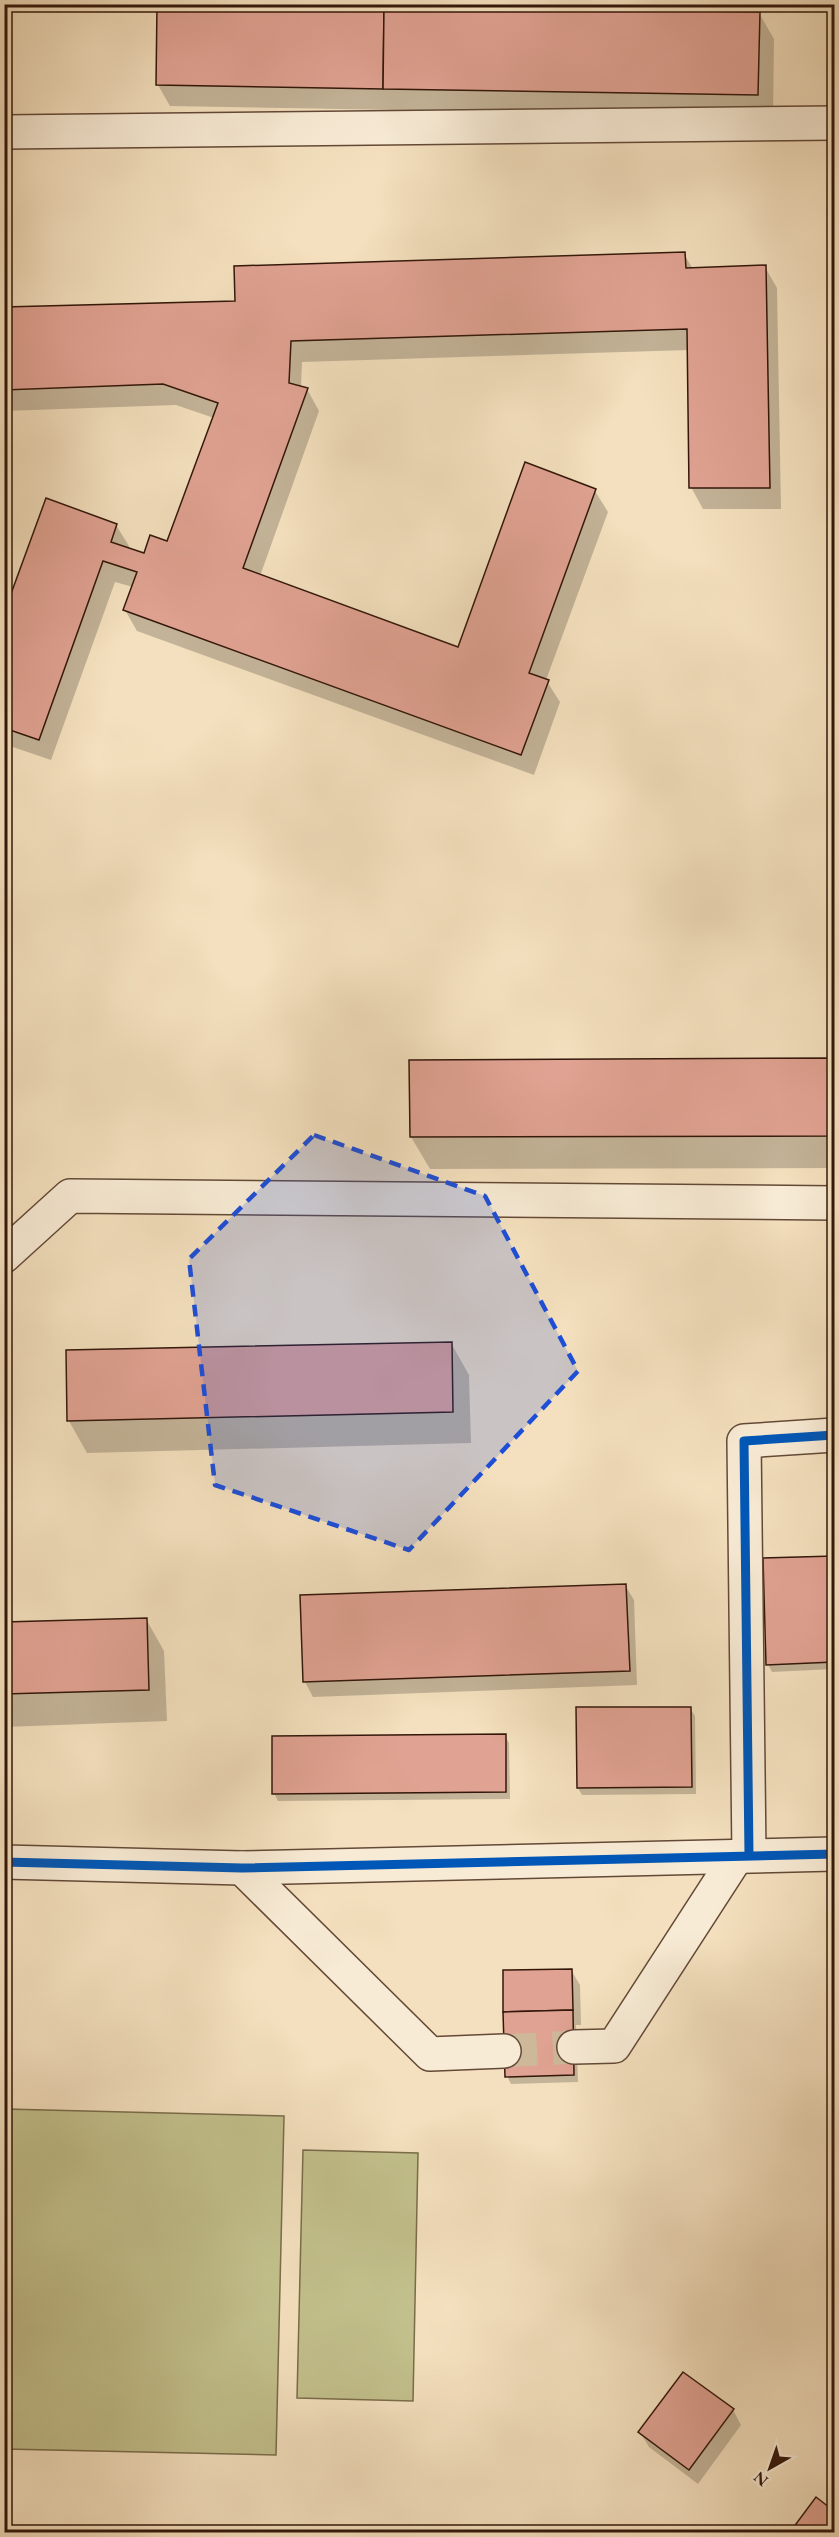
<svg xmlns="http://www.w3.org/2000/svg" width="839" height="2537" viewBox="0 0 839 2537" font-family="'EB Garamond',serif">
<rect width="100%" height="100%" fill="#f4e0be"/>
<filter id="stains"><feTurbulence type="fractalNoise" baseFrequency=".00333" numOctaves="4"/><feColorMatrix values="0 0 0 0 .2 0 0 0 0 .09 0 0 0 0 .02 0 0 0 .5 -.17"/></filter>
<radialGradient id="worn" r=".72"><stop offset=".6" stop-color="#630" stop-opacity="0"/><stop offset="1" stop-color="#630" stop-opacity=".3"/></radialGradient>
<g fill="#c2c08c" stroke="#7a6c4b" stroke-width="1.5">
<path d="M 5,2109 L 284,2116 L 276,2455 L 5,2449 Z"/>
<path d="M 303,2150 L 418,2153 L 413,2401 L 297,2398 Z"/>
</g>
<g fill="#0003">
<path d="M 759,13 L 774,39 L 773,121 L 399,115 L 397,110 L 170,106 L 158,85 Z"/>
<path d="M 684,254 L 693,269 L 765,267 L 777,288 L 781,509 L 703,509 L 691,487 L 689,350 L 302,362 L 301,388 L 307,389 L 319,411 L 260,576 L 459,649 L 595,491 L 608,512 L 546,680 L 560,702 L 534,775 L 137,631 L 125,610 L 133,587 L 115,582 L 51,760 L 4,744 L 4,618 L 116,525 L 129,546 L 128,549 L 145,555 L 168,543 L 214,418 L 176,405 L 4,411 L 4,308 L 236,302 Z"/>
<path d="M 834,1060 L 834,1168 L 430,1169 L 411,1137 L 411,1061 Z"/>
<path d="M 451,1343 L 469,1375 L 471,1443 L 87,1453 L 69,1421 Z"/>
<path d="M 834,1557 L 834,1669 L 772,1672 L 768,1664 L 764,1560 Z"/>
<path d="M 625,1585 L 634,1600 L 637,1685 L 313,1697 L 305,1682 L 302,1596 Z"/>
<path d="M 146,1619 L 164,1651 L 167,1721 L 4,1727 L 4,1624 Z"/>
<path d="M 690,1708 L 695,1716 L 696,1794 L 582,1795 L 578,1788 L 578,1709 Z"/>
<path d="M 505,1736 L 509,1743 L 510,1799 L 278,1801 L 274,1793 Z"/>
<path d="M 571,1970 L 580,1985 L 581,2025 L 576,2025 L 578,2082 L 511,2084 L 507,2076 Z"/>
<path d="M 733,2410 L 741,2425 L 698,2484 L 649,2447 L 640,2432 Z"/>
<path d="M 816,2500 L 834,2513 L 834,2532 L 792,2532 Z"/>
</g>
<g fill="#e0a292" stroke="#33170a" stroke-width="1.5">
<path d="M 157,4 L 384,6 L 383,89 L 156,85 Z"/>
<path d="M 384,6 L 760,12 L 758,95 L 383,89 Z"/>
<path d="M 685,252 L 686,268 L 766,265 L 770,488 L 689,488 L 687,329 L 291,341 L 289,383 L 308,388 L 243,568 L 458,647 L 525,462 L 596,489 L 529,673 L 549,680 L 521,755 L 123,610 L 137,572 L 103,561 L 39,740 L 4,728 L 4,613 L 46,498 L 117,524 L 111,542 L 144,553 L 150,535 L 167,541 L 218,403 L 163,384 L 4,390 L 4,307 L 235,301 L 234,266 Z"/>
<path d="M 834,1058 L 834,1136 L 410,1137 L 409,1060 Z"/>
<path d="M 452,1342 L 453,1412 L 67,1421 L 66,1350 Z"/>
<path d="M 834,1556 L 834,1662 L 766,1665 L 763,1558 Z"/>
<path d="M 626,1584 L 630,1671 L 303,1682 L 300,1595 Z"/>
<path d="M 147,1618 L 149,1690 L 4,1694 L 4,1622 Z"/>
<path d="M 576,1707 L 691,1707 L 692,1787 L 577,1788 Z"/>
<path d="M 506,1734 L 506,1792 L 272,1794 L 272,1736 Z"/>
<path d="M 572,1969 L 573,2010 L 503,2012 L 503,1970 Z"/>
<path d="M 573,2010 L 574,2075 L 505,2077 L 503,2012 Z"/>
<path d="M 683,2372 L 734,2409 L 689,2470 L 638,2432 Z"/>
<path d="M 816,2497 L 834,2511 L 834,2532 L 790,2532 Z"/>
</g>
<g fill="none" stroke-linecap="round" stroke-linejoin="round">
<path stroke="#cdb89a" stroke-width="33" stroke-dasharray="33 16" stroke-linecap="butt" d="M 504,2051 L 574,2047"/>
<g stroke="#634937" stroke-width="36">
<g id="minor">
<path d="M 4,132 L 834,123"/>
<path d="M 4,1256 L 70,1196 L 834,1203"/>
<path d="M 749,1855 L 744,1441 L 834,1435"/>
<path d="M 4,1862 L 242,1868 L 834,1854"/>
<path d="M 242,1868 L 430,2054 L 504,2051"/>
<path d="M 574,2047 L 614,2046 L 737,1856"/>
</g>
</g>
<use href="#minor" stroke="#f8ebd5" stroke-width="33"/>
<g stroke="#f8ebd5" stroke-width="13">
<g id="cycleway">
<path d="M 749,1855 L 744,1441 L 834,1435"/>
<path d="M 4,1862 L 242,1868 L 834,1854"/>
</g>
</g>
<use href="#cycleway" stroke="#0057b8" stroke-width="9"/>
</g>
<path fill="#1d4ed8" fill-opacity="0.2" stroke="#1d4ed8" stroke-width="4.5" stroke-dasharray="12 8" stroke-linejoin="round" d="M 314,1135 L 485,1196 L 578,1371 L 409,1550 L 215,1485 L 189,1259 Z"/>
<rect width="839" height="2537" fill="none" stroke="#f4e0be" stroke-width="24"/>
<rect x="6" y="6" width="827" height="2525" fill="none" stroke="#33170a" stroke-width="3"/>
<rect x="12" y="12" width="815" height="2513" fill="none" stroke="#33170a" stroke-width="1.5"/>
<g transform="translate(770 2468) rotate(220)" stroke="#f8ebd5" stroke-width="4.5" paint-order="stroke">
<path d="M0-4.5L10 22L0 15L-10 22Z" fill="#33170a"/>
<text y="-9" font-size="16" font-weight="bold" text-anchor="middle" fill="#33170a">N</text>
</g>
<rect width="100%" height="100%" filter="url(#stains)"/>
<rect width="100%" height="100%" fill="url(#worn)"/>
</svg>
